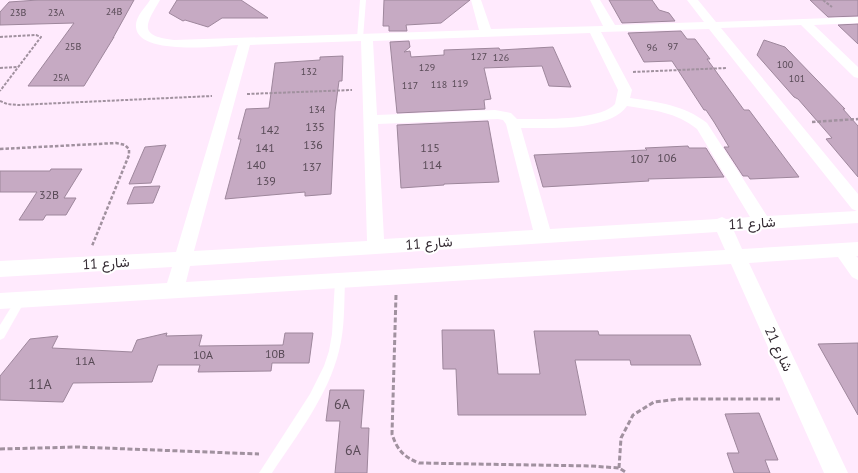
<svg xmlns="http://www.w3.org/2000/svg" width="858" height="473" viewBox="0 0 858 473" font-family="'PT Sans',Vazirmatn,sans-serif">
<rect width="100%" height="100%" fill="#ffeafd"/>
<g fill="#c6aac3" stroke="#9e879c">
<path d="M 134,0 L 113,38 L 114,37 L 84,86 L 28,86 L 74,23 L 0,25 L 0,12 L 9,2 L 38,0 Z"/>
<path d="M 177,0 L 241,0 L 268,18 L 222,18 L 208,27 L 185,20 L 183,21 L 169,13 Z"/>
<path d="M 384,0 L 470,0 L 441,23 L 406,25 L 407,31 L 389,31 L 389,26 L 383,26 Z"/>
<path d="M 609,0 L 652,0 L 659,10 L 669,13 L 675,21 L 622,23 Z"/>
<path d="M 810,0 L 858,0 L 858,16 L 828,17 Z"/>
<path d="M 858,24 L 858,44 L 838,25 Z"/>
<path d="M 681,31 L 687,39 L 695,39 L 710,59 L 707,59 L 744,110 L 749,110 L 799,177 L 750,179 L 748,176 L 743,176 L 724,147 L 729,147 L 714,122 L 706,110 L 704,110 L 672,61 L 644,62 L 628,33 Z"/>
<path d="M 764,40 L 785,47 L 845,109 L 843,109 L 858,126 L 858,177 L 826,139 L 832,138 L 798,99 L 794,97 L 757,55 Z"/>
<path d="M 409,41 L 410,47 L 404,52 L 410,51 L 411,57 L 444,55 L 444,50 L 499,48 L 500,50 L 553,47 L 571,87 L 549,86 L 542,66 L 484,68 L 491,99 L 484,100 L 485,109 L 397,113 L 390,42 Z"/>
<path d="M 343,56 L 342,81 L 339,81 L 335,111 L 331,194 L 305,196 L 305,192 L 225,199 L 241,139 L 238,139 L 246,109 L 269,108 L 275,63 L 320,60 L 320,57 Z"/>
<path d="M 488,121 L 499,182 L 444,184 L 444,185 L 401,188 L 397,125 Z"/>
<path d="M 166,145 L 151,183 L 129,184 L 145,147 Z"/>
<path d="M 688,146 L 689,148 L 706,148 L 724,177 L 648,179 L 649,181 L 543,187 L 534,155 L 647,150 L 645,148 Z"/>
<path d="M 51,169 L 82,169 L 64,198 L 76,198 L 66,215 L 46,215 L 43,220 L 19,220 L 37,192 L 0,192 L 0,171 L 50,171 Z"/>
<path d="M 160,186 L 153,203 L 127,204 L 134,187 Z"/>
<path d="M 442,330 L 494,330 L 498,374 L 540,374 L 534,331 L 598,331 L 599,335 L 690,335 L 701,365 L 631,365 L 630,360 L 575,360 L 586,415 L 458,415 L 456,369 L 443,369 Z"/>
<path d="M 167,333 L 166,336 L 202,335 L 199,346 L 283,345 L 285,333 L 313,333 L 309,363 L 272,363 L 271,371 L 198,372 L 200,365 L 158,365 L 152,382 L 73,383 L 63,402 L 0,400 L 0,376 L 30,339 L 58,336 L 52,348 L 132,352 L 137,340 Z"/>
<path d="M 858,343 L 858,415 L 818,344 Z"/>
<path d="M 330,390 L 364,390 L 361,428 L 369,428 L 367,473 L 335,473 L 340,421 L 326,421 Z"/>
<path d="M 759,413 L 778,460 L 765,460 L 770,473 L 734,473 L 727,453 L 739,453 L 725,414 Z"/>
</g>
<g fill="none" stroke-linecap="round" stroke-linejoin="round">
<g stroke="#a1919f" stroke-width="2" stroke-dasharray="3 1.5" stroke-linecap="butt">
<path d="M 823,0 L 832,7"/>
<path d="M 0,37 L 36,35 L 41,37 L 0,91"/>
<path d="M 0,68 L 17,67"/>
<path d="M 633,72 L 726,68"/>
<path d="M 247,94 L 352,90"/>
<path d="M 0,101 L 7,104 L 18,105 L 212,96"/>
</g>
<g stroke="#a1919f" stroke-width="2.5" stroke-dasharray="3.5 2" stroke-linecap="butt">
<path d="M 812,122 L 858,119"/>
<path d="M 0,149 L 116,143 L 125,145 L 129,149 L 129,155 L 92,246"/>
</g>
<g stroke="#a1919f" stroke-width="3" stroke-dasharray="5 2.5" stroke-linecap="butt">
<path d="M 396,295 L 392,434 C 397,450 404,457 419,463 L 591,466 L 619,468 L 627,473"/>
<path d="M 0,449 L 77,447 L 259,454"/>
<path d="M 619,468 L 621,438 L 633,415 L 654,402 L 680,399 L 780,399"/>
</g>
<g fill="#fff" fill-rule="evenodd">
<path d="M 360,0 L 366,0 L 363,38 L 360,40 L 357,38 Z"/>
<path d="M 340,277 L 343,278 L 345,281 C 344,304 345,328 339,351 C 328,396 297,435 272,473 L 259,473 L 310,394 L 324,366 L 329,351 L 332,334 L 335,281 L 337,278 Z"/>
<path d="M 21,295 L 24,296 L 26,299 L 4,338 L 0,340 L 0,325 L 18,296 Z"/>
</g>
<path fill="#fff" fill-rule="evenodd" d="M 150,0 L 160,0 C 146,24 137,36 174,40 L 479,30 L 471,0 L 481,0 L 491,29 L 603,26 L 590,0 L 600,0 L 615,25 L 704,22 L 687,0 L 698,0 L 716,22 L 858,17 L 858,23 L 814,25 L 858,67 L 858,78 L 854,77 L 801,25 L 721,28 L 858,194 L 858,223 L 734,231 L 742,249 L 858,242 L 858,256 L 856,256 L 858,258 L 858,280 L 852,277 L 838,257 L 749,263 L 848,473 L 824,473 L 731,264 L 0,309 L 0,293 L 167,283 L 172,267 L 0,277 L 0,261 L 176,252 L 238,45 C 219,46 138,56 136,27 C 135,17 145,8 150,0 ZM 709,29 L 852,209 L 857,211 L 767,216 L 707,123 C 684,105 658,102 630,98 L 632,90 L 601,32 ZM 590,33 L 618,90 L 615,104 C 600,121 540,119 517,119 L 511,113 L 495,110 L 377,115 L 373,41 ZM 361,41 L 367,241 L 194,251 L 250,45 ZM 627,106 C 653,110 676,112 697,129 L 750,217 L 726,219 L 722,217 L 717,219 L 550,229 L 521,128 C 549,128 610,131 627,106 ZM 498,119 L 503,120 L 506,124 L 533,230 L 384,239 L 378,124 ZM 717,232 L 725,250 L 186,282 L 190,266 Z"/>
</g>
<g text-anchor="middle" stroke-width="4" stroke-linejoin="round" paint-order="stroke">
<g font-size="10" fill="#584a56">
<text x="114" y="15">24B</text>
<text x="18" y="16">23B</text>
<text x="56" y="16">23A</text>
<text x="73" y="50">25B</text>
<text x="673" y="50">97</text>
<text x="652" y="51">96</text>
<text x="479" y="60">127</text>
<text x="501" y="61">126</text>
<text x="785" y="68">100</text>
<text x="427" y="71">129</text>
<text x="309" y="75">132</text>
<text x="61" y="81">25A</text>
<text x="797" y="82">101</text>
<text x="460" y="87">119</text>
<text x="439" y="88">118</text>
<text x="410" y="89">117</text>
<text x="317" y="113">134</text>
</g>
<g font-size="12" fill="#584a56">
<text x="315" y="131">135</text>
<text x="270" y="134">142</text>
<text x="313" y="149">136</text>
<text x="265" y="152">141</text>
<text x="430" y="152">115</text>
<text x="667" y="162">106</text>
<text x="640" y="163">107</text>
<text x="256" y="169">140</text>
<text x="432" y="169">114</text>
<text x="312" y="171">137</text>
<text x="266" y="185">139</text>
<text x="49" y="199">32B</text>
<text x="275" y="358">10B</text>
<text x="203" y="359">10A</text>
<text x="85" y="365">11A</text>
</g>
<g font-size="14" fill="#332a32" stroke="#fff">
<text transform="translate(752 223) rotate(-3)" y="5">شارع 11</text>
<text transform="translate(429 243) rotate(-4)" y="5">شارع 11</text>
<text transform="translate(106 263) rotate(-3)" y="5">شارع 11</text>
<text transform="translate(779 349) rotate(65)" y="5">شارع 21</text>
</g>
<g font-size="14" fill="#584a56">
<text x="40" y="389">11A</text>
<text x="342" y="409">6A</text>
<text x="353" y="455">6A</text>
</g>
</g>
</svg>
